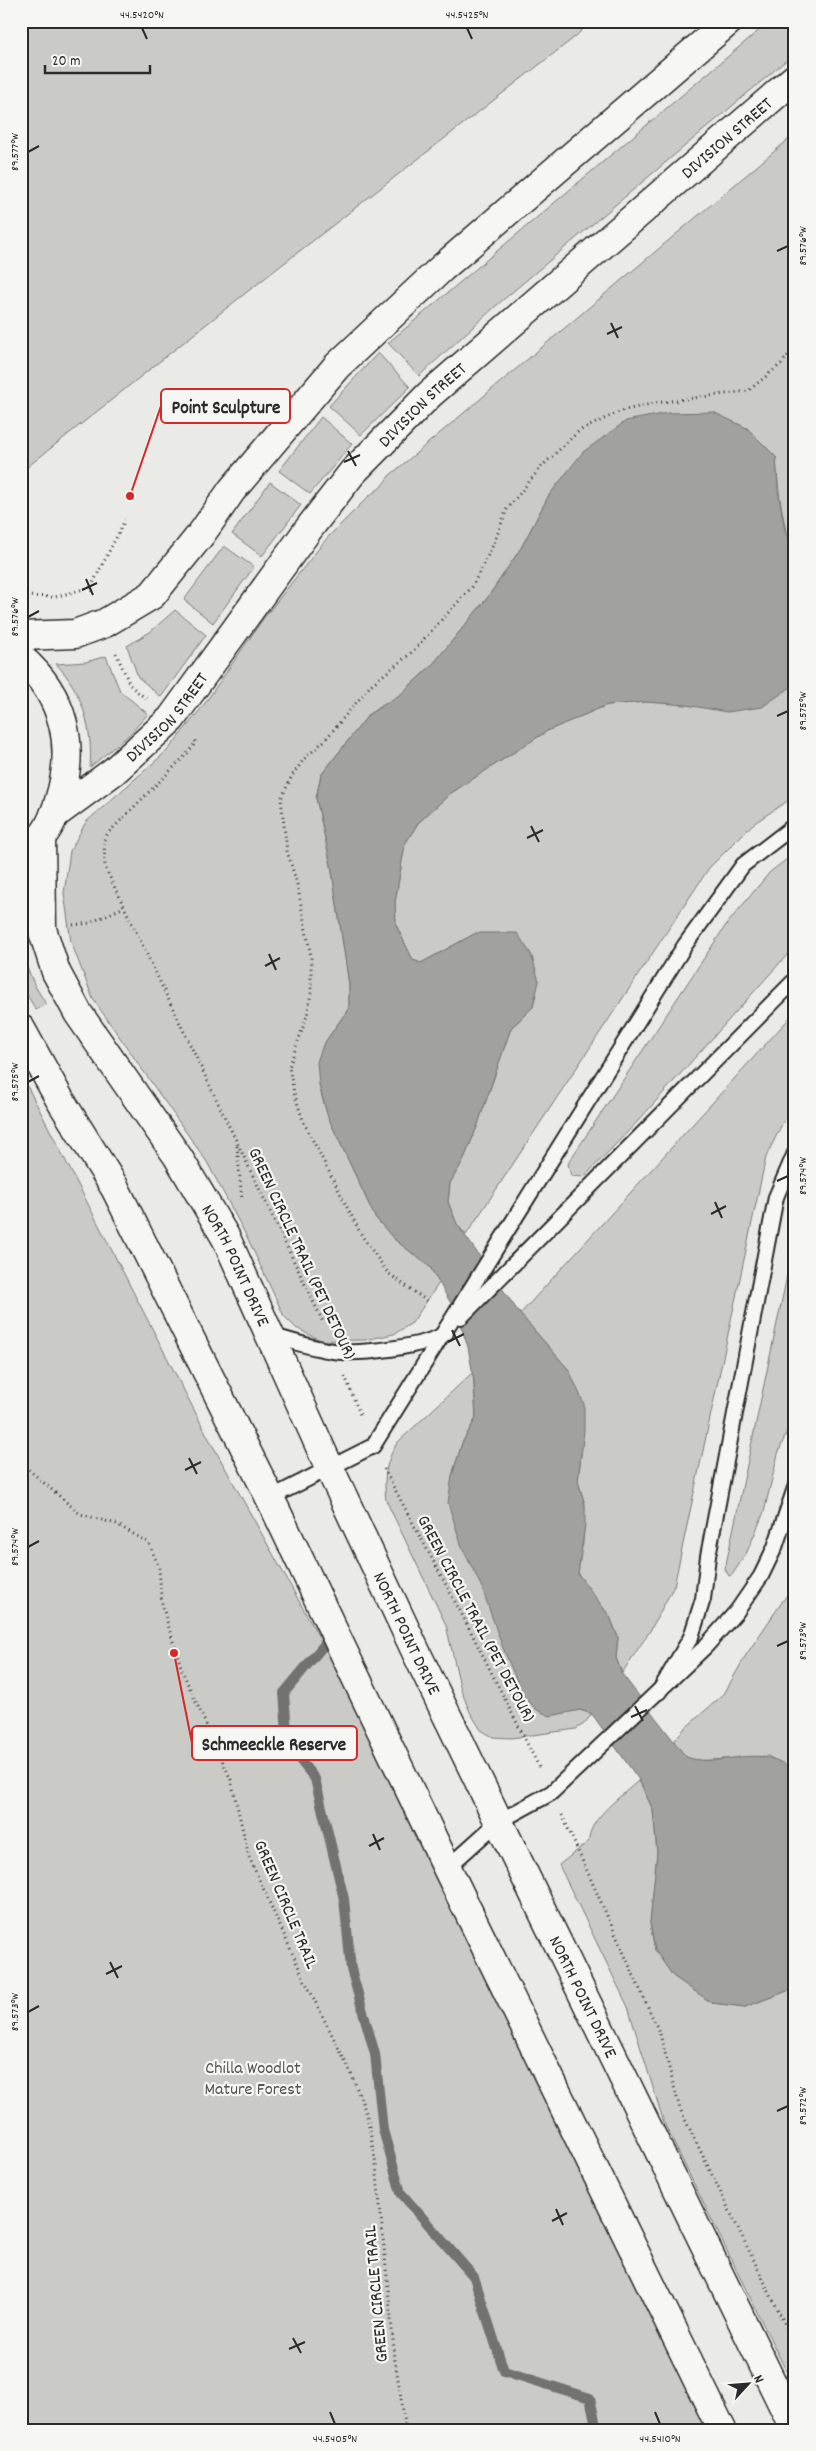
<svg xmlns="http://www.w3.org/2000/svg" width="816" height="2451" viewBox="0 0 816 2451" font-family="Dekko,sans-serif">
<rect width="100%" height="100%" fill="#eaeae6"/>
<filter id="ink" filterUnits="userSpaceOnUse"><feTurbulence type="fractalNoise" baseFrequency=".02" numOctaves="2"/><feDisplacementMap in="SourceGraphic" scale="10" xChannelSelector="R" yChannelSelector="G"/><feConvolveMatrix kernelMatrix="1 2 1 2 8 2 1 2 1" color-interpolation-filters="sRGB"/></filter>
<g filter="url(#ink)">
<g fill="#cacac7" stroke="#7a7a79">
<path d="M 21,21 L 591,21 L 575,37 L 238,299 L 21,472 Z"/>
<path d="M 770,21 L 795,21 L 795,53 L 497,305 L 419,376 L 388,343 Z"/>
<path d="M 795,134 L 795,561 C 783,526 778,493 776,457 L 549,495 L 521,548 L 488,597 L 433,664 L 401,694 L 369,714 L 321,775 L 316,798 L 331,865 L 349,984 L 349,1008 L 323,1045 L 320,1090 L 328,1117 L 375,1217 L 394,1239 L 430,1267 L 439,1283 L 412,1323 L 394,1334 L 365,1340 L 322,1341 L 296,1328 L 284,1316 L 247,1237 L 207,1162 L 93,999 L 71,942 L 64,893 L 70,851 L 86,822 L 168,750 L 203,706 L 263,619 L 327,538 L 369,496 L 381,487 L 389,476 Z"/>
<path d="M 378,353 L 410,387 L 361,435 L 329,406 Z"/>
<path d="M 321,417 L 352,444 L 310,494 L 279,471 Z"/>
<path d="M 270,482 L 301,505 L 262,556 L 232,534 Z"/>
<path d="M 224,546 L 254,567 L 213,623 L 184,600 Z"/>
<path d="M 175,610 L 206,635 L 161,697 L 138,677 L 127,646 L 150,632 Z"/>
<path d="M 106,656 L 120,691 L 148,714 L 130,734 L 90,767 C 93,731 83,691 56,664 L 86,662 Z"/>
<path d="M 795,683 L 795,796 L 753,824 L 709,868 L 466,1235 L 457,1224 L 448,1202 L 450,1183 L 463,1161 L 477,1127 L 511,1028 L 533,1007 L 538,981 L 531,954 L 476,933 L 421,963 L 413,960 L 396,925 L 395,902 L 405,844 L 418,823 L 451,793 L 547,731 L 607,705 L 646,702 L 762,707 Z"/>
<path d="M 795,853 L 795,946 L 639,1120 L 588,1173 L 583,1177 L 571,1176 L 568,1164 L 572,1157 L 726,925 L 770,872 Z"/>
<path d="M 21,954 L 35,986 L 46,1004 L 36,1010 L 21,985 Z"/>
<path d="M 795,1012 L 795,1107 L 782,1124 L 766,1157 L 674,1586 L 650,1631 L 622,1673 L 616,1658 L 618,1637 L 610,1617 L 578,1574 L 579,1557 L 583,1544 L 585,1505 L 578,1481 L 582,1446 L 569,1370 L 520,1314 Z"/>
<path d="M 21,1074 L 208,1437 L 447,1868 L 722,2430 L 21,2430 Z"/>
<path d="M 795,1238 L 795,1410 L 778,1454 L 764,1512 L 746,1554 L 732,1575 L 729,1576 L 725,1569 Z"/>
<path d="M 473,1372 L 476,1418 L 462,1443 L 452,1476 L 462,1547 L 550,1715 L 580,1710 L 592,1714 L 584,1724 L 576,1729 L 511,1738 L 493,1737 L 481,1730 L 470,1712 L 461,1690 L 446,1625 L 386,1500 C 383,1478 386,1461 397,1443 Z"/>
<path d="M 795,1583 L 795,1772 L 768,1756 L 697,1761 L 686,1757 L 673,1742 L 682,1731 L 724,1694 L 746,1655 Z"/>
<path d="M 639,1780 L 653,1810 L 657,1853 L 650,1923 L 655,1950 L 673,1976 L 712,2003 L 745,2007 L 795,1988 L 795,2389 L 664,2123 L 628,2007 L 559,1865 L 589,1841 C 588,1819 623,1795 639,1780 Z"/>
</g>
<path fill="#a1a19e" stroke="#727270" d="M 713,412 L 747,428 L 776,457 L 778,490 L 785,531 L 795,561 L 794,685 L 762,707 L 727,712 L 686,705 L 646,702 L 607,705 L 547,731 L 451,793 L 418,823 L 405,844 L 395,902 L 396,925 L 413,960 L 421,963 L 476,933 L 517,933 L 531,954 L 539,981 L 533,1007 L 511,1028 L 477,1127 L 463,1161 L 450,1183 L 448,1202 L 457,1224 L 520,1314 L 569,1370 L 584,1404 L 584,1430 L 578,1481 L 585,1505 L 585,1525 L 578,1574 L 610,1617 L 618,1637 L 616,1658 L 622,1674 L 686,1757 C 724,1770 758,1739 795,1772 L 795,1988 L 745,2007 L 712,2003 L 673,1976 L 655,1950 L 650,1923 L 657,1852 L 653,1810 L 639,1780 L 592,1714 L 580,1710 L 550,1716 L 537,1710 L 523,1696 L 501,1643 L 482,1588 L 462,1547 L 448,1503 L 452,1476 L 462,1443 L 476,1418 L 474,1381 L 468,1347 L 456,1312 L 430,1267 L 394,1239 L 375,1217 L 328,1117 L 319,1085 L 317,1062 L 323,1045 L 349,1008 L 349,984 L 331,865 L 316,798 L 321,775 L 369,714 L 401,694 L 433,664 L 488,597 L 521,548 L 549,495 L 583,452 L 626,421 L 668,413 Z"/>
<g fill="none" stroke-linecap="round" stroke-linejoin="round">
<path stroke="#727270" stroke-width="10" d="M 333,1634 L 284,1693 L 288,1745 L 315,1779 L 344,1899 L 351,1969 L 375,2054 L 383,2130 L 401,2193 L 474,2277 L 504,2371 L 590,2398 L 597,2430"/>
<g stroke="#2b2b2b" stroke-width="18">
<g id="service">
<path d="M 461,1317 L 795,980"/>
<path d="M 270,1335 C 291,1341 312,1348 333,1351 C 358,1355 426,1347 446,1333"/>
<path d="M 270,1498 L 373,1446 L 685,945 L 743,865 L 795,825"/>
<path d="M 659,1692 L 691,1637 L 703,1599 L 708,1556 L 776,1197 L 795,1153"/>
<path d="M 447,1868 L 498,1822 L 551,1793 L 705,1647 L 737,1611 L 761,1576 L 775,1547 L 795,1488"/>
</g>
</g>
<g stroke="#2b2b2b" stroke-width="31">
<g id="tertiary">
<path id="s1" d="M 41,837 L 42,929 L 56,972 L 78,1013 L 178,1157 L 226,1238 L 330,1469 L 417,1654 L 795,2430"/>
<path d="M 21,1029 L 59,1098 L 115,1188 L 270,1498 L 447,1868 L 722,2430"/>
</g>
</g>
<g stroke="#2b2b2b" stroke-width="31">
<g id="secondary">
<path d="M 21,636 L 75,634 L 105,623 L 152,595 L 202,533 L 232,490 L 337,366 L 442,268 L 729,21"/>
<path d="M 21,658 C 65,696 76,747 59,801 C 55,813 50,829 40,838 C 35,843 27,847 21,851"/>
<path id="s2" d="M 54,815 L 114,771 L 171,719 L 310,527 L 352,473 L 429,395 L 795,78"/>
</g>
</g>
<g stroke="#2b2b2b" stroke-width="3" stroke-dasharray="1 4" stroke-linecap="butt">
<path d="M 91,587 L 125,520"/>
<path d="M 21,596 L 55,597 L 91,587 L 93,592"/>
<path d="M 116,653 L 130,685 L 146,699"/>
<path d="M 195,741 L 196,742 L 187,754 L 108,833 L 104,840 L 105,867 L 324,1324"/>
<path d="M 73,925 L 90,923 L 124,907"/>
<path d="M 237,1146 L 242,1200"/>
<path d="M 427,1301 L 388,1273 L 362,1236 L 304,1123 L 294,1093 L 289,1067 L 307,1016 L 311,993 L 311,956 L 297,884 L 287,851 L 281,799 L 292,776 L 304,759 L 324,741 L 372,684 L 410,654 L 472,587 L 494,543 L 507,509 L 542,466 L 579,431 L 621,411 L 655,403 L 748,391 L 781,364 L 795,347"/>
<path d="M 345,1376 L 361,1417"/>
<path d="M 21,1463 L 80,1514 L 116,1524 L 149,1543 L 159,1568 L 162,1604 L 173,1642 L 183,1673 L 231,1780 L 249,1857 L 303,1977 L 351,2073 L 367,2115 L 376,2165 L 395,2360 L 406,2430"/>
<path d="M 384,1469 L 468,1626 L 540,1769"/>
<path d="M 562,1815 L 660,2034 L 680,2109 L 795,2345"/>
</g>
<use href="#service" stroke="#f6f6f2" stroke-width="14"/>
<use href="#tertiary" stroke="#f6f6f2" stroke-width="28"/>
<use href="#secondary" stroke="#f6f6f2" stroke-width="28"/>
</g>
</g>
<path fill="none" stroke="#2b2b2b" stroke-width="2" d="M 142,28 L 147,39M 467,28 L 472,39M 28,152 L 39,146M 777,251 L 788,246M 611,323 L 618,338M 607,334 L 622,327M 348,451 L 356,466M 344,462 L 360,455M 86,579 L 93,595M 82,590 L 97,583M 28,617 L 39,611M 777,716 L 788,711M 531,826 L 539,842M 527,838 L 543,830M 269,954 L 276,970M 265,966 L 280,958M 28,1082 L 39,1076M 777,1181 L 788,1176M 715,1202 L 722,1218M 711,1214 L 726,1206M 452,1330 L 460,1346M 448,1342 L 464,1334M 189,1458 L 197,1474M 185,1470 L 201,1462M 28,1547 L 39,1541M 777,1646 L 788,1641M 635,1706 L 643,1721M 631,1717 L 647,1710M 373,1834 L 380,1850M 369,1846 L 384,1838M 110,1962 L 118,1978M 106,1974 L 122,1966M 28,2012 L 39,2006M 777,2111 L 788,2106M 556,2209 L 563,2225M 552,2221 L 567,2213M 293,2338 L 301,2353M 289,2349 L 305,2342M 330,2412 L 335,2424M 655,2412 L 660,2424"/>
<g text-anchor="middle" stroke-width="4.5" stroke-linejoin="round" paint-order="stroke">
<g font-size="18" fill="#2b2b2b" stroke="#f6f6f2">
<text dy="6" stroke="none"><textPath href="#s2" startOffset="960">DIVISION STREET</textPath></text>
<text dy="6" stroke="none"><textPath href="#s2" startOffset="555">DIVISION STREET</textPath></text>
<text dy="6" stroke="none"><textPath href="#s2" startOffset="150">DIVISION STREET</textPath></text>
<text transform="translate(303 1253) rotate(65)" y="6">GREEN CIRCLE TRAIL (PET DETOUR)</text>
<text dy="6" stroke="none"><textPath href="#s1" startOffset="482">NORTH POINT DRIVE</textPath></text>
<text transform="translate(477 1618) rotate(62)" y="6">GREEN CIRCLE TRAIL (PET DETOUR)</text>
<text dy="6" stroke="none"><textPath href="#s1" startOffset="888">NORTH POINT DRIVE</textPath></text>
<text transform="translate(287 1904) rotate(67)" y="6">GREEN CIRCLE TRAIL</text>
<text dy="6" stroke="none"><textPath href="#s1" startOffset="1292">NORTH POINT DRIVE</textPath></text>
<text transform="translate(375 2294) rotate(-95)" y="6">GREEN CIRCLE TRAIL</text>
</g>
<g font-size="18" fill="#535352" stroke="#f6f6f2">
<text x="253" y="2073">Chilla Woodlot<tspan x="253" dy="21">Mature Forest</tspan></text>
</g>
</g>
<path fill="none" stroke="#d62828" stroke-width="2" d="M130 496L161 406M174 1653L192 1743"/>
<g fill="#d62828" stroke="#f6f6f2" stroke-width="2">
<circle cx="130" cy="496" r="5"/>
<circle cx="174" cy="1653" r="5"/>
</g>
<g fill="#f6f6f2" stroke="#d62828" stroke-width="2">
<rect x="161" y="389" width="129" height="34" rx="5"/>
<rect x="192" y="1726" width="165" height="34" rx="5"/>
</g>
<g font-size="19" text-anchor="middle" font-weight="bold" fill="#2b2b2b">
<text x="226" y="413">Point Sculpture</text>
<text x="274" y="1750">Schmeeckle Reserve</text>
</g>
<rect width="816" height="2451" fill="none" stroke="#f6f6f2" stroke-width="55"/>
<g transform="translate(748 2384) rotate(64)" stroke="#f6f6f2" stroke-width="4" paint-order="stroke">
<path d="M0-4L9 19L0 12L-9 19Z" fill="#2b2b2b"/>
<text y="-8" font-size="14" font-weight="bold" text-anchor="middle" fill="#2b2b2b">N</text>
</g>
<path d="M45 65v8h105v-8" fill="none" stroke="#2b2b2b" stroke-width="2.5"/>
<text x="52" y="65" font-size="15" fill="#2b2b2b" stroke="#f6f6f2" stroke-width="4" paint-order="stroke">20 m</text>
<rect x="28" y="28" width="760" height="2396" fill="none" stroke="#2b2b2b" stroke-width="2"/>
<g font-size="12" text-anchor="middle" fill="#2b2b2b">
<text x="142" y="18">44.5420°N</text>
<text x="467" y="18">44.5425°N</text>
<text transform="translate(14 152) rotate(-90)" y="4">89.577°W</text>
<text transform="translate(802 246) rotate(-90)" y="4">89.576°W</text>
<text transform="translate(14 617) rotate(-90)" y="4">89.576°W</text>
<text transform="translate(802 711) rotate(-90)" y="4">89.575°W</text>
<text transform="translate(14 1082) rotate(-90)" y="4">89.575°W</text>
<text transform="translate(802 1176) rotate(-90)" y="4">89.574°W</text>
<text transform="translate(14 1547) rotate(-90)" y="4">89.574°W</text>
<text transform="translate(802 1641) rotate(-90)" y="4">89.573°W</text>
<text transform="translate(14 2012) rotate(-90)" y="4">89.573°W</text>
<text transform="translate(802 2106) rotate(-90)" y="4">89.572°W</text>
<text x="335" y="2442">44.5405°N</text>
<text x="660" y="2442">44.5410°N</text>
</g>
</svg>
